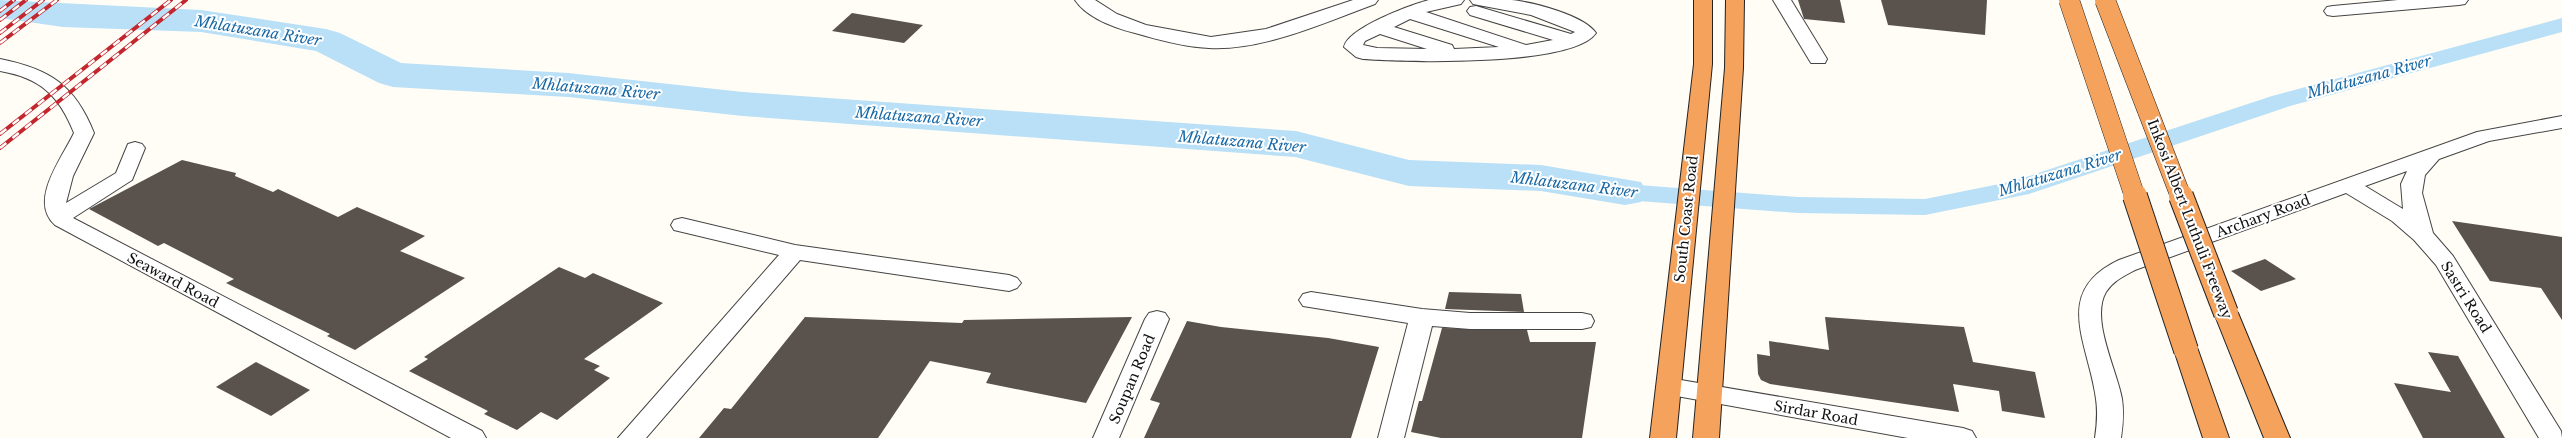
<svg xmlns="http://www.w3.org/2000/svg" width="2562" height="438" viewBox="0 0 2562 438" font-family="'Libre Baskerville',serif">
<rect width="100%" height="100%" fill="#fffdf5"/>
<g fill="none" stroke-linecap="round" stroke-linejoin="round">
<path fill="#b9e0f7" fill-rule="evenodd" d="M 2562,18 L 2562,32 L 2290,106 L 2029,194 L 1925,215 L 1798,213 L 1625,200 L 1616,198 L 1612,192 L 1616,186 L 1625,184 L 1798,197 L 1925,199 L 2014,181 L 2272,96 Z"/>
<path fill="#b9e0f7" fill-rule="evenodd" d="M 0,0 L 201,10 L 326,29 L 340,33 L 401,63 L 568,73 L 743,92 L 1296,131 L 1409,160 L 1541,165 L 1641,182 L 1647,192 L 1641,202 L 1625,205 L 1541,191 L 1409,186 L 1295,157 L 743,116 L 568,97 L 393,87 L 379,83 L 316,51 L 201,32 L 63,27 L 0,18 Z"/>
</g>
<g fill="#5a524d">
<path d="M 1798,0 L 1840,0 L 1845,23 L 1804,19 Z"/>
<path d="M 1881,0 L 1987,0 L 1985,35 L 1888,25 Z"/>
<path d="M 852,13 L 923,25 L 904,43 L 832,31 Z"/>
<path d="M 182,160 L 236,173 L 235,176 L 273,192 L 278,189 L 338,217 L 357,207 L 425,236 L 400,251 L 465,278 L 355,350 L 327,336 L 330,334 L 226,283 L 234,279 L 164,243 L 158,246 L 89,209 Z"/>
<path d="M 2452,221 L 2562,237 L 2562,320 L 2541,288 L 2490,281 Z"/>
<path d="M 2265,259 L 2296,279 L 2261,291 L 2231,271 Z"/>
<path d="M 559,267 L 585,278 L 593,273 L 663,303 L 584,359 L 600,366 L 594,370 L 610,378 L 557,420 L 541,412 L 517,430 L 484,414 L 488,411 L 409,371 L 428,359 L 424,357 Z"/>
<path d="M 1449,292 L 1521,294 L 1524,312 L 1445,309 Z"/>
<path d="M 805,317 L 962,323 L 964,320 L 1132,317 L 1086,403 L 986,383 L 991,373 L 930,361 L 878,438 L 699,438 L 724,408 L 731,409 Z"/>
<path d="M 1825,317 L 1964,327 L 1973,362 L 2035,372 L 2045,418 L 2002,411 L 1999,391 L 1953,384 L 1959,412 L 1770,384 L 1761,380 L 1758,374 L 1757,354 L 1770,356 L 1769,341 L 1829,350 Z"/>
<path d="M 1187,321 L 1221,327 L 1328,338 L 1379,347 L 1351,438 L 1144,438 L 1160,403 L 1150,400 Z"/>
<path d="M 1442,328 L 1527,330 L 1530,342 L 1596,342 L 1582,438 L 1441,438 L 1411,432 L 1419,401 L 1422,401 Z"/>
<path d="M 2428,352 L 2458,356 L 2505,438 L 2423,438 L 2394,383 L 2451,392 Z"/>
<path d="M 256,362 L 310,390 L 271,416 L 216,387 Z"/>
</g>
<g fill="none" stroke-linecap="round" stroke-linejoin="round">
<g stroke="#444" stroke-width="2">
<g id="minor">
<path d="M 1075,0 L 1095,0 L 1117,14 L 1146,25 L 1211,37 L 1266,29 L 1353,0 L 1378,0 L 1375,4 C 1326,22 1263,51 1209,48 C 1185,47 1159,40 1135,33 C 1115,28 1087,18 1075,0 Z"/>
<path d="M 1429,0 L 1464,0 L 1461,4 L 1426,12 L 1526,45 L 1553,40 L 1470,15 L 1467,11 L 1470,7 L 1476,6 L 1571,34 L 1575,32 L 1531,15 L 1473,4 L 1470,0 C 1484,0 1497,0 1511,0 C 1532,2 1584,15 1596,33 C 1573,67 1404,62 1363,59 L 1356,57 L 1344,47 C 1348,28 1410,5 1429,0 ZM 1410,19 L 1499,47 L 1454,49 L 1452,45 L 1394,27 ZM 1380,34 L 1427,49 L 1377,48 L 1363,45 L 1365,41 Z"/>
<path d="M 1773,0 L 1791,0 L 1827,59 L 1825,63 L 1811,63 Z"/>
<path d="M 2398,0 L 2468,0 L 2465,4 L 2459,5 L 2333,16 L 2327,15 L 2324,11 L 2327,7 L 2333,6 Z"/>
<path d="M 0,59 C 50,69 75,85 94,133 L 73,176 L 66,203 L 116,173 L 128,144 L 135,142 L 142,144 L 145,148 L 132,180 L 73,218 L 482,431 L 486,438 L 451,438 L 55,225 C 28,201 62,158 74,133 C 59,95 40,78 0,71 Z"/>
<path d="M 2562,116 L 2562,128 L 2489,141 L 2439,159 L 2425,175 L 2422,193 L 2433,233 L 2453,256 L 2561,431 L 2562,438 L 2539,438 L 2436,265 L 2414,240 L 2392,221 L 2346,193 L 2135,270 C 2124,276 2113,281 2106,292 C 2090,319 2117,370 2122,399 C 2124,413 2123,424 2121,438 L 2095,438 C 2097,424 2098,413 2096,399 C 2089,344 2051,292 2119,260 L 2477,132 ZM 2407,171 L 2401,184 L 2403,209 L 2365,186 Z"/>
<path d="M 682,218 L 795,245 L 1009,275 L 1017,278 L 1021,283 L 1017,288 L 1009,291 L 800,260 L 646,438 L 618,438 L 779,255 L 674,230 L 671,225 L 674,220 Z"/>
<path d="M 1311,292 L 1422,309 L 1470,313 L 1582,313 L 1591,315 L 1594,321 L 1591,327 L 1582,329 L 1470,329 L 1432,326 L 1404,438 L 1378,438 L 1408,323 L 1303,306 L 1299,300 L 1303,294 Z"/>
<path d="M 1157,311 L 1165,313 L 1169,319 L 1119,438 L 1093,438 L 1145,319 L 1149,313 Z"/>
<path d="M 1669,378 L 1963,428 L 1972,431 L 1976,438 L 1908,438 L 1660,393 L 1656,387 L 1660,381 Z"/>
</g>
</g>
<g stroke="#222" stroke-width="2">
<g id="highway">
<path d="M 1694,0 L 1712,0 L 1712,64 L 1676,438 L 1650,438 L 1694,64 Z"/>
<path d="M 1726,0 L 1744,0 L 1743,68 L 1719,438 L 1693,438 L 1725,68 Z"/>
<path d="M 2226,305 L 2234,307 L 2238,313 L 2290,438 L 2264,438 L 2214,313 L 2218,307 Z"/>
<path d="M 2186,342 L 2195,344 L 2198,350 L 2229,438 L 2203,438 L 2174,350 L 2177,344 Z"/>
</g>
</g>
<use href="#minor" fill="#fff" fill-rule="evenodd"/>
<use href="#highway" fill="#f5a25d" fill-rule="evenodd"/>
<g stroke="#c4262e" stroke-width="4">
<g id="rail">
<path d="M 0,11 L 14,0"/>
<path d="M 0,20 L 26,0"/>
<path d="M 0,33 L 43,0"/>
<path d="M 0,43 L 57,0"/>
<path d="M 0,134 L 171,0"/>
<path d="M 0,148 L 186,0"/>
</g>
</g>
<use href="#rail" stroke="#fff" stroke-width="2.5" stroke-dasharray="8" stroke-linecap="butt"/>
<g stroke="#222" stroke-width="21" stroke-linecap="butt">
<g id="highway-bridge-far1">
<path d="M 2069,0 L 2135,197"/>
<path d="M 2105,0 L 2181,197"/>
</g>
</g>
<g stroke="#222" stroke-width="26" stroke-linecap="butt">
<g id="highway-bridge">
<path d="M 2135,196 L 2186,350"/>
<path d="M 2181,196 L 2226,313"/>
</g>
</g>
<use href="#highway-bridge-far1" stroke="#f5a25d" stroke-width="20"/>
<use href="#highway-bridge" stroke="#f5a25d" stroke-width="24"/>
</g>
<g text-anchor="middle" stroke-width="4" stroke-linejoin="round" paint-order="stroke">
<g font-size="14" fill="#111" stroke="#fff">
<text transform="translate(2263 216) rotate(-20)" y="5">Archary Road</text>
<text transform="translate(1686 219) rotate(-84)" y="5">South Coast Road</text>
<text transform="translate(2190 219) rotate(69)" y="5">Inkosi Albert Luthuli Freeway</text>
<text transform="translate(173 280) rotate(28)" y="5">Seaward Road</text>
<text transform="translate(2466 297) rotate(58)" y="5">Sastri Road</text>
<text transform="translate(1132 379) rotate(-67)" y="5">Soupan Road</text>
<text transform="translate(1816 413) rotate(10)" y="5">Sirdar Road</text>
</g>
<g font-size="15" font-style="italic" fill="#1768a6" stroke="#fff">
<text transform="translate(258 31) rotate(9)" y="5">Mhlatuzana River</text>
<text transform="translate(2369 77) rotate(-15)" y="5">Mhlatuzana River</text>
<text transform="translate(596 89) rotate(5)" y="5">Mhlatuzana River</text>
<text transform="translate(919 117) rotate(4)" y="5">Mhlatuzana River</text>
<text transform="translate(1242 142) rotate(5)" y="5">Mhlatuzana River</text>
<text transform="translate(2060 173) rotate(-17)" y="5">Mhlatuzana River</text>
<text transform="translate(1574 185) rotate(7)" y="5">Mhlatuzana River</text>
</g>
</g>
</svg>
